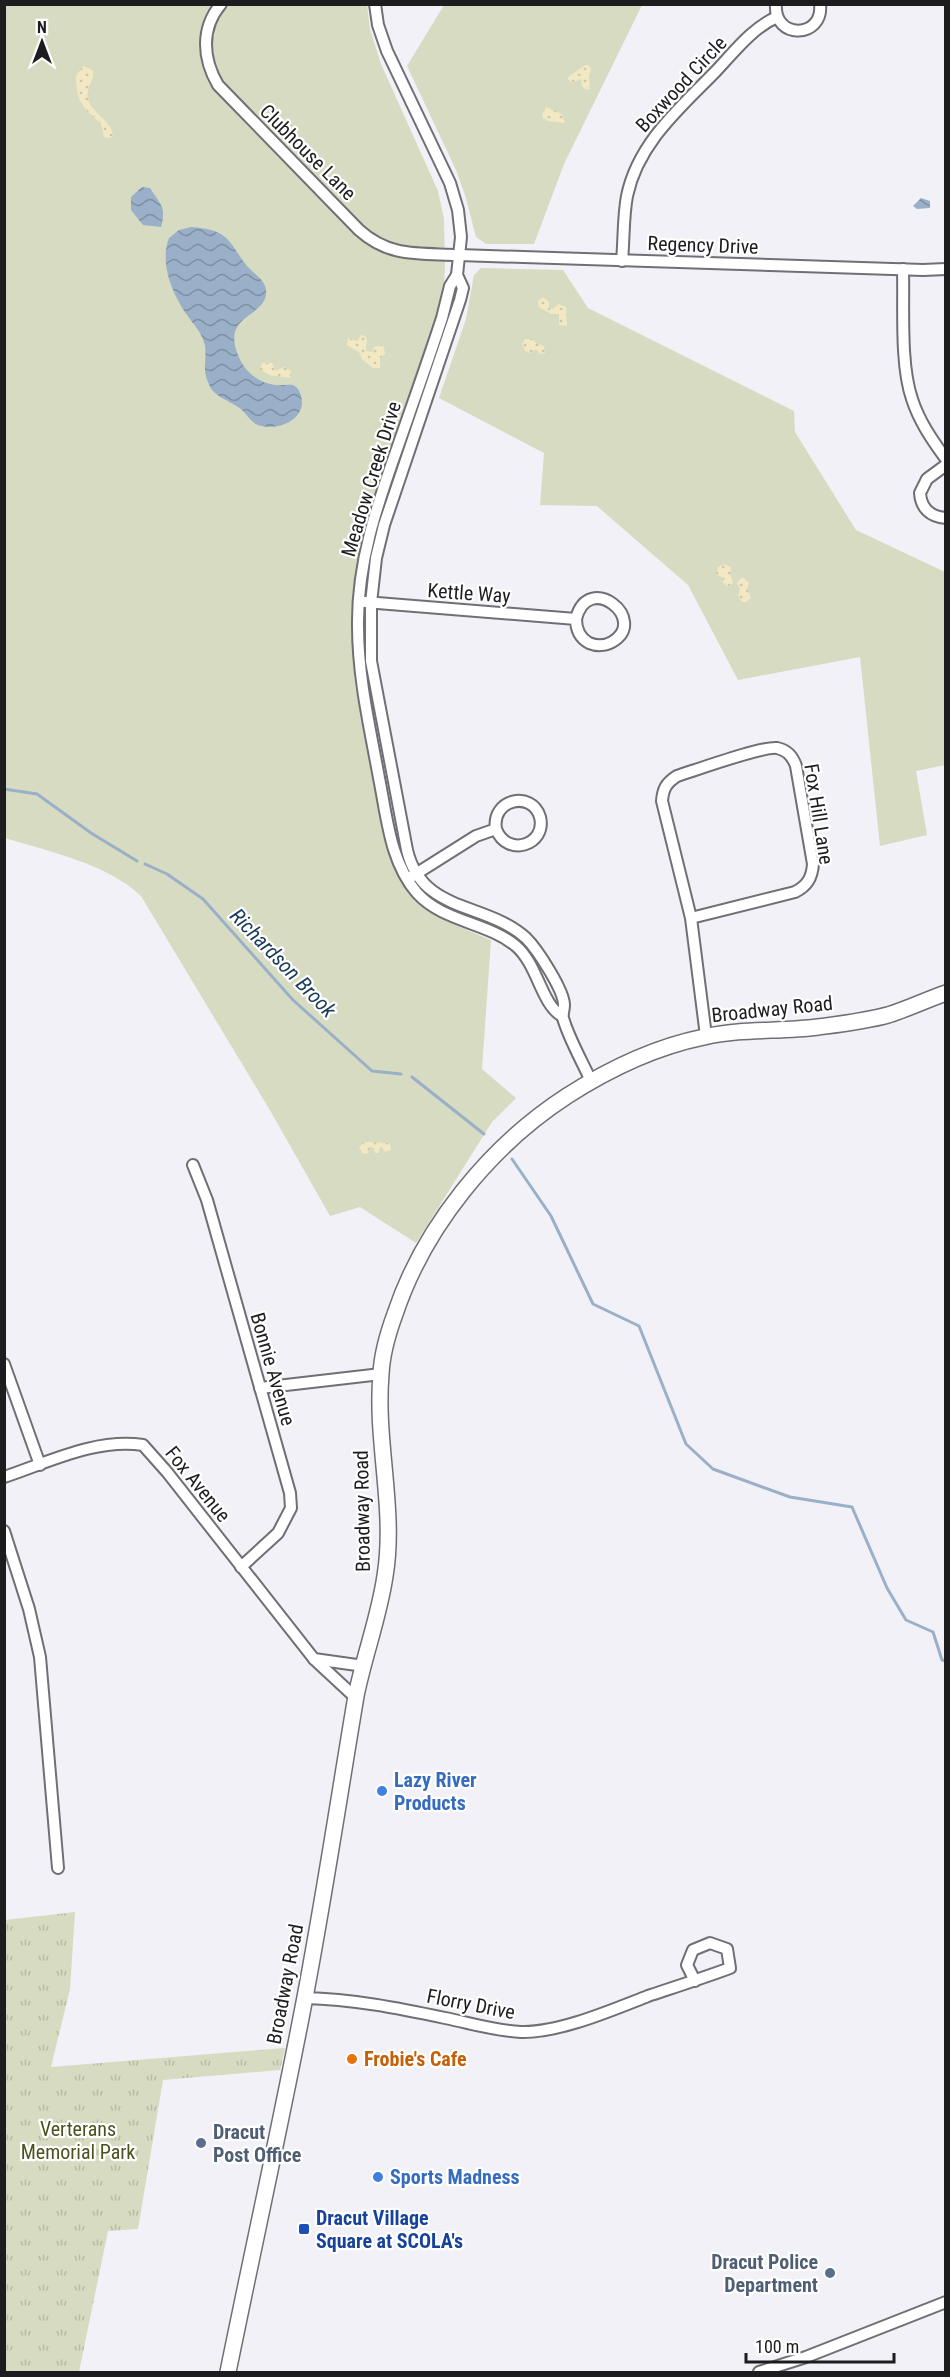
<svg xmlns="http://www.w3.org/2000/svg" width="950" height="2377" viewBox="0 0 950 2377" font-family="'Roboto Condensed',sans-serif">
<defs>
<pattern id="sand-dots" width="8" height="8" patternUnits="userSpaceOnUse" patternTransform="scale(1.5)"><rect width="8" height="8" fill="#f2e8c3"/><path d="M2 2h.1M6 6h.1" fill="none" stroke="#cfc7a7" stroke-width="1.8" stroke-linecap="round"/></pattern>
<pattern id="park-tufts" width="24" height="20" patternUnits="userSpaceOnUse" patternTransform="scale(1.5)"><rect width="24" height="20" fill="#d6dbc1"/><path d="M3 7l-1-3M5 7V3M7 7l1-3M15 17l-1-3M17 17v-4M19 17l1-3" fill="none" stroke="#b7bca5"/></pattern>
<pattern id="water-waves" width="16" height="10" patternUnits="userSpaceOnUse" patternTransform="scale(1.5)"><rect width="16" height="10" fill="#9ab0c9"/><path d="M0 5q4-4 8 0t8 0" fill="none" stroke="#7d8fa3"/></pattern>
</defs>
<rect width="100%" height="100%" fill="#f1f1f7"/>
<g fill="#d6dbc1">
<path d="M 5,5 L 367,5 L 370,29 L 381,64 L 438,191 L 444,219 L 445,266 L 444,287 L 435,321 L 375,494 L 360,546 L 351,622 L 355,686 L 387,850 C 408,909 437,917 491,940 L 482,1069 L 516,1098 L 492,1122 L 416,1243 L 360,1207 L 330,1216 L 271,1112 L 141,896 C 108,864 48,851 5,838 Z"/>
<path d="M 444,5 L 642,5 L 564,164 L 534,244 L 486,244 L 476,237 L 465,195 L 456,170 L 407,66 Z"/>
<path d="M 481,268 L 563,270 L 588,308 L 794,411 L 795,432 L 856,530 L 945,572 L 945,765 L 916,771 L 927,835 L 880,846 L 860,657 L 738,680 L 688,585 L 597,506 L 540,505 L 544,453 L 439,398 L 466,319 L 474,275 Z"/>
</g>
<g fill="url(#sand-dots)">
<path d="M 585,65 L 588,65 L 591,69 L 589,76 L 590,89 L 586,90 L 582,86 L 581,79 L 572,83 L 567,78 Z"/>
<path d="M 83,66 L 93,70 C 95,81 85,88 88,99 C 92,114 109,118 113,134 L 111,138 L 104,137 L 101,123 C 83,109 76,101 76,76 Z"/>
<path d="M 546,107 L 562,114 L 565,123 L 548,121 L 543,118 L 542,114 Z"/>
<path d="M 543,297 L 549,302 L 549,308 L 553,309 L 559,304 L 566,307 L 567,326 L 559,325 L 559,314 L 551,314 L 539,307 L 538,301 Z"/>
<path d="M 361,335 L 365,336 L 367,339 L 366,351 L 372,352 L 374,347 L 382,345 L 384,348 L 385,354 L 380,358 L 380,368 L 373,368 L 362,359 L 359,352 L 347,345 L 348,338 L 357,341 Z"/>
<path d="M 525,339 L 532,339 L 537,344 L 544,346 L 545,353 L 540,354 L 536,349 L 530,353 L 525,351 L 522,344 Z"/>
<path d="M 262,363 L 272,363 L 276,371 L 284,367 L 291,371 L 290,378 L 269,375 L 260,369 Z"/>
<path d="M 724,564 L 731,567 L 730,574 L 733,583 L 728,587 L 723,583 L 723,578 L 716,574 L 718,567 Z"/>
<path d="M 741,578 L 744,578 L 749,583 L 747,589 L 751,598 L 746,602 L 742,602 L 738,596 L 740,589 L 737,583 Z"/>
<path d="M 365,1142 L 388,1143 L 390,1144 L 391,1150 L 385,1152 L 381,1147 L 378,1153 L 375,1153 L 374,1148 L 370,1147 L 368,1153 L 363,1154 L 359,1147 Z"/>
</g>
<path fill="url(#park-tufts)" d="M 75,1912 L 70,1989 L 51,2067 L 285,2048 L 280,2070 L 163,2080 L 138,2229 L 108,2231 L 79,2372 L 5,2372 L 5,1920 Z"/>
<g fill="url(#water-waves)">
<path d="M 142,187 L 150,188 C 160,204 167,207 161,227 L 143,225 L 131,210 L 131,197 Z"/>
<path d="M 921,198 L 930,201 L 930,208 L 917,209 L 913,206 Z"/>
<path d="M 191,227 C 230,230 227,240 247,266 C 255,275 268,281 266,295 C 262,318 222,315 238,355 C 244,371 257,382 275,385 C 281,386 287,384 293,385 C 300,388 302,397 302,404 C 300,423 274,431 258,425 C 252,423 247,415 242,410 C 234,403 223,400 215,393 C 212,391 209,385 208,382 C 202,370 207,358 205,346 C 203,334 194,325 187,315 C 173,295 159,263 169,238 L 179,230 Z"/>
</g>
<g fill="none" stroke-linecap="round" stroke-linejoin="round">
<g stroke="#9ab0c9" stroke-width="3">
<path d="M 4,789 L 37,794 L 91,833 L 137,861"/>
<path d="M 145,864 L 167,874 L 203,899 L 293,1000 L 372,1071 L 401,1074"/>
<path d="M 412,1077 L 484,1134"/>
<path d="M 512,1159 L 551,1216 L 593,1304 L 639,1326 L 686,1444 L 713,1469 L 790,1497 L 852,1507 L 887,1588 L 906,1620 L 933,1632 L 942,1660 L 946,1661"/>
</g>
<g stroke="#6f7075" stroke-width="14">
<g id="street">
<path d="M 221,4 C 200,29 203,59 218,85 L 359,230 C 390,258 420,253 459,255 L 923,270 L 946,269"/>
<path d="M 375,4 L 378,25 L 387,51 L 450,183 L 458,210 L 461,237 L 457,275 L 463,288 L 460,300 L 384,525 L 376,558 L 371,603 L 371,661 L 407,850 C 422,914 485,901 526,938 C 537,949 564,990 564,1005 C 564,1010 562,1014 563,1018 C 569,1039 582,1061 591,1081"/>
<path d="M 776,4 C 773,40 824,39 820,4"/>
<path d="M 622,261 C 624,240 623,217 627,196 C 638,143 680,108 716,71 C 734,52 752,28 777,17"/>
<path d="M 903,269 C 904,308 900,364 912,399 C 919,421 932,440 946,459"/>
<path d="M 457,275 L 450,286 L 442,318 C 428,361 413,403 398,446 C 377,505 357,563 358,626 C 358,678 370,728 379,778 C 387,817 390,862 417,893 C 443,922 487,922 516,946 C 538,965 541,1004 562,1016"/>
<path d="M 946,465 L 927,479 L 920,493 C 921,508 930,517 946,518"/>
<path d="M 365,602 L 576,619 C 588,570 650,620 612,642 C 605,646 596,646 589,643 C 580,638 576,629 576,619"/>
<path d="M 411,877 L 476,836 L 496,829 C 491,799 532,790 540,817 C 547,845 507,858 496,829"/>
<path d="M 691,918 L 795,892 C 807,886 812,878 813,864 L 796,766 C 793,757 787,750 777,748 C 762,746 696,770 677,776 C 666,783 663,789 662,801 L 691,918 L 706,1036"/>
<path d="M 193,1165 L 207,1200 L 290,1493 L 291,1508 L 278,1533 L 241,1567"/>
<path d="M 4,1364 L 40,1465"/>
<path d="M 260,1388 L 381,1374"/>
<path d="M 4,1477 C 49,1462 96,1438 143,1445 L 167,1472 L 314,1659 L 356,1698"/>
<path d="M 4,1531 L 29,1609 L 40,1657 L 58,1868"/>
<path d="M 314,1659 L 364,1666"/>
<path d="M 305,1998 C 352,1999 398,2008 445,2018 C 470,2023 496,2031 521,2032 C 559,2033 612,2010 648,1996 C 675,1987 703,1978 730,1968 L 727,1949 L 710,1943 L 693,1950 L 687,1965 L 695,1981"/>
<path d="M 759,2372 L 806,2357 L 946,2302"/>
</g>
</g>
<g stroke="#6f7075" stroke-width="18">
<path id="secondary" d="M 228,2372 C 252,2254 278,2136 301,2018 C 322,1911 338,1803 356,1696 C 364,1656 379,1617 385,1576 C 396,1510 375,1441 381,1374 C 382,1353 388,1333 395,1314 C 424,1227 490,1146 567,1096 C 609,1069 655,1047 704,1037 C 742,1028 780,1032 818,1027 C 841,1024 866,1021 888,1015 C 907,1009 926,1000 946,993"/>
</g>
<use href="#street" stroke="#fff" stroke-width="10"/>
<use href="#secondary" stroke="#fff" stroke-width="15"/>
</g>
<g fill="#3f7fe0" stroke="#fff" stroke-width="2">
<circle cx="382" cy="1791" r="6"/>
<circle cx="378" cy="2177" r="6"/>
</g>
<circle fill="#e8710a" stroke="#fff" stroke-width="2" cx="352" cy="2059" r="6"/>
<g fill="#5c6f8a" stroke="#fff" stroke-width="2">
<circle cx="201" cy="2143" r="6"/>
<circle cx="830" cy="2273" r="6"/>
</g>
<rect fill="#1a4fb4" stroke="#fff" stroke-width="2" x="298" y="2223" width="12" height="12" rx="3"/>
<g text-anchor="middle" stroke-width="4.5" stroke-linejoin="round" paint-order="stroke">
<g font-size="20" fill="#1d1d1f" stroke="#fff">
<text transform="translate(681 84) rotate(-47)" y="7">Boxwood Circle</text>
<text transform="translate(308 152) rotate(45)" y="7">Clubhouse Lane</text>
<text transform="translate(703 245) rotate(2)" y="7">Regency Drive</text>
<text transform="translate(371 479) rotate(-73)" y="7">Meadow Creek Drive</text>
<text transform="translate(469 593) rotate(4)" y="7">Kettle Way</text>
<text transform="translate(819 814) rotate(81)" y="7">Fox Hill Lane</text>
<text transform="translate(772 1009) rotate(-6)" y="7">Broadway Road</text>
<text transform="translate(273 1369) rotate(74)" y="7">Bonnie Avenue</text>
<text transform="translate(198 1484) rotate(51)" y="7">Fox Avenue</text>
<text transform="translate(362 1511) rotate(-91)" y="7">Broadway Road</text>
<text transform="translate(285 1984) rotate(-79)" y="7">Broadway Road</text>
<text transform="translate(471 2004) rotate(11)" y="7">Florry Drive</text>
</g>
<g font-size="20" font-weight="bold" fill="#366cbe" stroke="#fff" text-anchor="start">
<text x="394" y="1787">Lazy River<tspan x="394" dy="23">Products</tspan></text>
<text x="390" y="2184">Sports Madness</text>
</g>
<g font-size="20" font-weight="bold" fill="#c56008" stroke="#fff" text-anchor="start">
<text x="364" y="2066">Frobie's Cafe</text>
</g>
<g font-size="20" fill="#4c511e" stroke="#fff">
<text x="78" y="2136">Verterans<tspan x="78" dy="23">Memorial Park</tspan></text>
</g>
<g font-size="20" font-weight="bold" fill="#4e5e75" stroke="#fff" text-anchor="start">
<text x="213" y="2139">Dracut<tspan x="213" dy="23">Post Office</tspan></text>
<text x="818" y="2269" text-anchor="end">Dracut Police<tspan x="818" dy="23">Department</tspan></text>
</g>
<g font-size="20" font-weight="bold" fill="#164399" stroke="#fff" text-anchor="start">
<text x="316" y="2225">Dracut Village<tspan x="316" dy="23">Square at SCOLA's</tspan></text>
</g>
<g font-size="21" font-style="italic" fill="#173a5c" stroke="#fff">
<text transform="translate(283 963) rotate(46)" y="7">Richardson Brook</text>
</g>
</g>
<rect width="950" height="2377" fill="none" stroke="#1d1d1f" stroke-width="12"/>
<g transform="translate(42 42)" stroke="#ffffff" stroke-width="4.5" paint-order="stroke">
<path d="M0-4.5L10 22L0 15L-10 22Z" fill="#1d1d1f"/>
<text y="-9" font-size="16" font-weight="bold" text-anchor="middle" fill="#1d1d1f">N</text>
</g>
<path d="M746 2353v9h148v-9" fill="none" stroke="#1d1d1f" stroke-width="3"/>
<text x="755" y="2353" font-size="18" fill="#1d1d1f" stroke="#ffffff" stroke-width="4.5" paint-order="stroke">100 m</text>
</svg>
